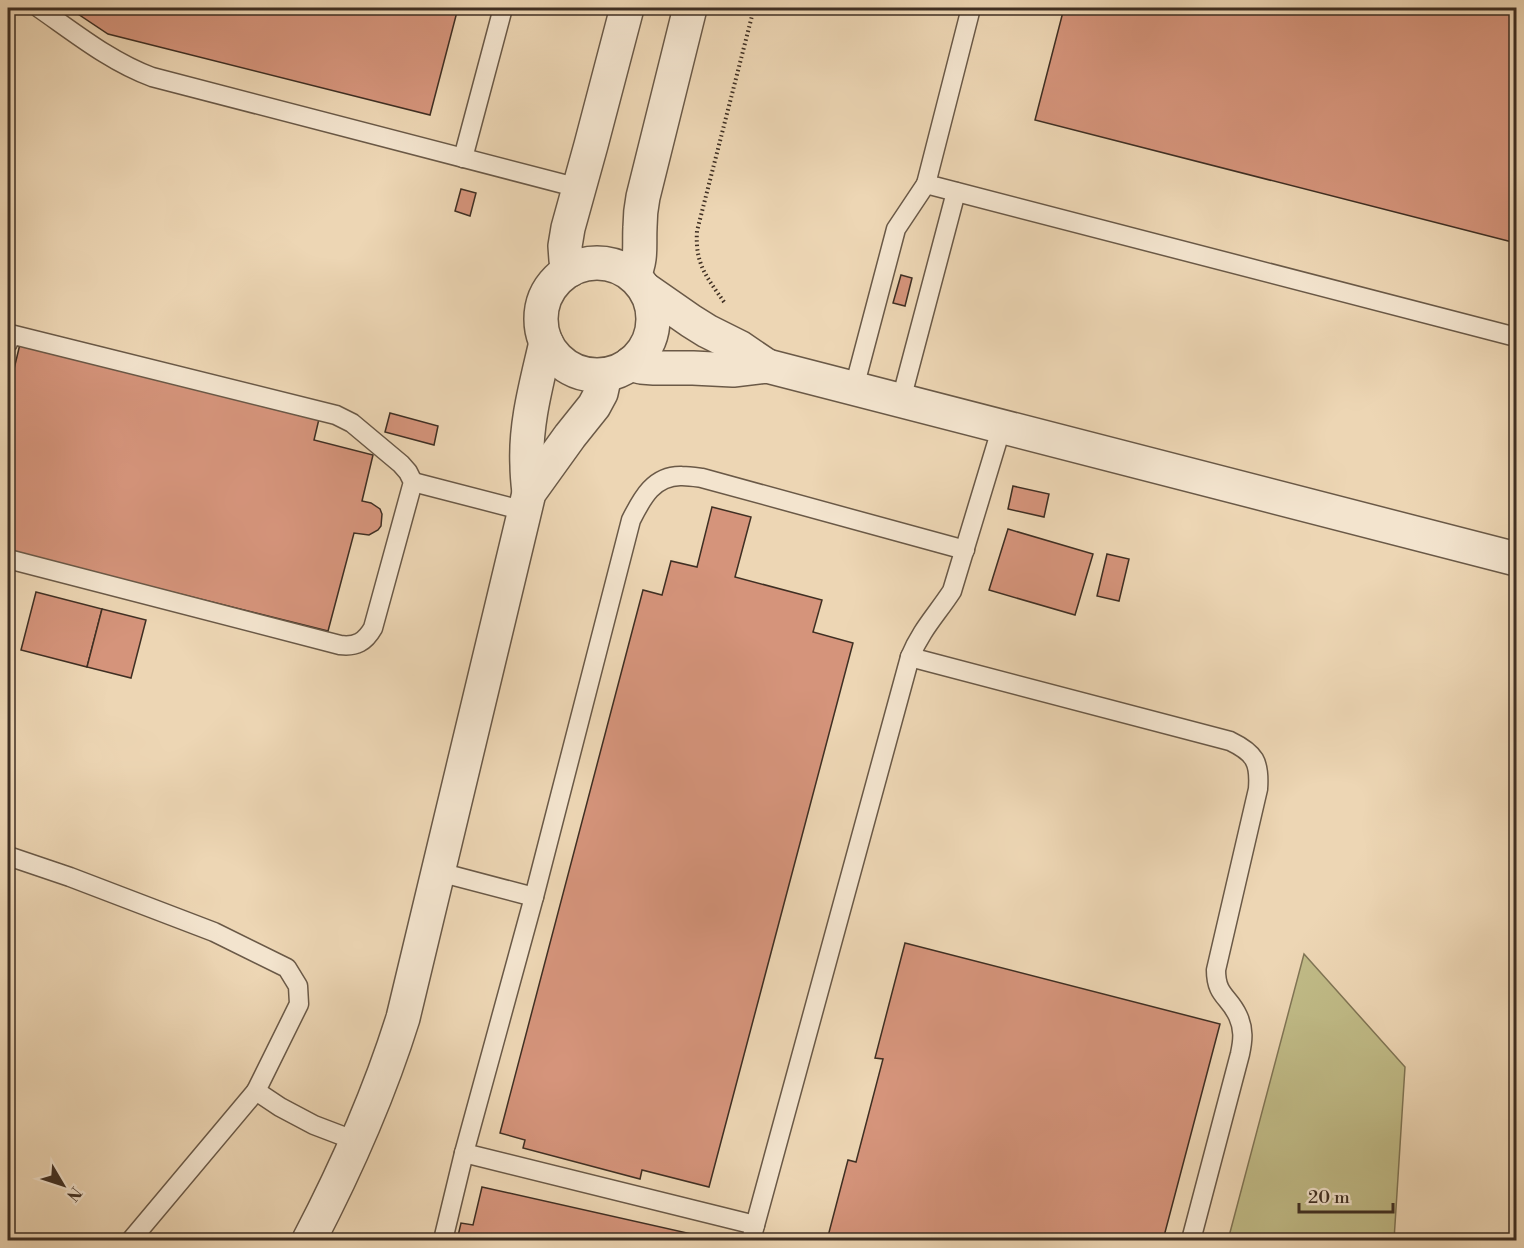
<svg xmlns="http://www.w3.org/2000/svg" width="1524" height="1248" viewBox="0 0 1524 1248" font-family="'Libre Bodoni',serif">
<rect width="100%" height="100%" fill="#edd6b4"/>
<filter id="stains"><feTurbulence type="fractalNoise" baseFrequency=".00333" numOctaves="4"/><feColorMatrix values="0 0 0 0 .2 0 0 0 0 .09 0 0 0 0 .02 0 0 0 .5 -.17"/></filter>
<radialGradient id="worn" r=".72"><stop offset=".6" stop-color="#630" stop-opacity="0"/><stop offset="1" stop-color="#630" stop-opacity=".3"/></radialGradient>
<path fill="#c0bb87" stroke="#807555" stroke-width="1.5" d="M 1304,954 L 1405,1067 L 1394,1240 L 1228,1240 Z"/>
<g fill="#d5947b" stroke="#3f2f23" stroke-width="1.5">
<path d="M 69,8 L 458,8 L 430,115 L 108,34 Z"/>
<path d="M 1064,8 L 1516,8 L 1516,243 L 1035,120 Z"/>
<path d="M 461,189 L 476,193 L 470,216 L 455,211 Z"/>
<path d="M 901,275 L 912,278 L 905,306 L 893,303 Z"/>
<path d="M 20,344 L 319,419 L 314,440 L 373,455 L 362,501 L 371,503 L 380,509 L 382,514 L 381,526 L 378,530 L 369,535 L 354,533 L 328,631 L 8,551 L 8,394 Z"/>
<path d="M 390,413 L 438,426 L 434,445 L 385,432 Z"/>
<path d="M 1013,486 L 1049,494 L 1044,517 L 1008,509 Z"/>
<path d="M 712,507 L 751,517 L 735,577 L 822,600 L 813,632 L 853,643 L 709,1187 L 642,1170 L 640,1179 L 523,1148 L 525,1140 L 500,1133 L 643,590 L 662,595 L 671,561 L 697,567 Z"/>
<path d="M 1008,529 L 1093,554 L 1075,615 L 989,590 Z"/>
<path d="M 1107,554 L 1129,559 L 1119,601 L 1097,596 Z"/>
<path d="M 36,592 L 102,609 L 87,667 L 21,650 Z"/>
<path d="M 102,609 L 146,620 L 131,678 L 87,667 Z"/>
<path d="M 905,943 L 1220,1024 L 1163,1240 L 827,1240 L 848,1160 L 856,1162 L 883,1059 L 875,1058 Z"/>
<path d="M 482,1187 L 705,1237 L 704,1240 L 457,1240 L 461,1223 L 473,1225 Z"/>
</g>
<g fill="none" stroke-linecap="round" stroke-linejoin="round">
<g stroke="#6a5947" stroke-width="21">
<g id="service">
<path d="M 39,8 C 75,33 111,62 152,77 L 579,188"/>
<path d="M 971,8 L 926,184 L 1516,337"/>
<path d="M 463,158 L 503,8"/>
<path d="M 8,343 L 10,334 L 336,415 L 352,423 L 401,464 L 408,472 L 413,482 L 373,628 C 365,642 356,647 340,645 L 8,559"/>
<path d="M 854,388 L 896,229 L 926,184"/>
<path d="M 901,400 L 956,192"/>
<path d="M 413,482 L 525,511"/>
<path d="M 910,657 L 1230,741 C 1255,753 1260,762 1258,789 L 1216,970 C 1216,996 1229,996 1238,1016 C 1244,1029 1243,1040 1240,1054 L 1191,1240"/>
<path d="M 8,856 L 70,877 L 214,932 L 287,968 L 298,986 L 299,1004 L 256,1091 L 280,1107 L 314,1125 L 356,1141"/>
<path d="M 439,872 L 534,897"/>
<path d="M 464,1153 L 755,1225"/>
<path d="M 131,1240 L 256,1091"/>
<path d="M 443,1240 L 464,1153 L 534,897 L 631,520 C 642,498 654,475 682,476 C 689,476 695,477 702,478 L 965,550"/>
<path d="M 751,1240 L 910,657 C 921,630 937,614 952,591 L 1002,426"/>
</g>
</g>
<g stroke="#6a5947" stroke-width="36">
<g id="minor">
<circle cx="597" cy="319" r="56"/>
<path d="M 570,270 L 566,260 L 565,246 L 568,228 L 591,145 L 627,8"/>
<path d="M 634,275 C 642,259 639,245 640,227 C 640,217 641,207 643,197 L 690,8"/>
<path d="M 645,289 L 691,321 L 707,331 L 739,347 L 767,366"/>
<path d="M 630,364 L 641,367 L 654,368 L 693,368 L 733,370 L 767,366 L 1516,559"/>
<path d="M 529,493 C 528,484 527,475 527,465 C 525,423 537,382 546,342"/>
<path d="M 309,1240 C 346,1169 379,1095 403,1018 L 529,493 L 570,436 L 594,406 L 601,393 L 605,375"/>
</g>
</g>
<path stroke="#3f2f23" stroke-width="4" stroke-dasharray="1.5 3" stroke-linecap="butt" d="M 724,302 C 706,276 695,264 697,231 L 754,8"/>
<use href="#service" stroke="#f3e4ce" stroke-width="18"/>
<use href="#minor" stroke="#f3e4ce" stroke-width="33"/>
</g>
<rect width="1524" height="1248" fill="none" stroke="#edd6b4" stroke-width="30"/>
<rect x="9" y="9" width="1506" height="1230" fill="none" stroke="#3f2f23" stroke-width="3"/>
<rect x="15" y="15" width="1494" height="1218" fill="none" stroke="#3f2f23" stroke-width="1.5"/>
<g transform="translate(63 1185) rotate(129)" stroke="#f3e4ce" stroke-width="4.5" paint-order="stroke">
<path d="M0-4.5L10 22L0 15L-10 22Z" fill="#3f2f23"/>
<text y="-9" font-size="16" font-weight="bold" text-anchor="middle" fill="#3f2f23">N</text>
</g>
<path d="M1299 1203v9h94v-9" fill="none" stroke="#3f2f23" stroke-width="3"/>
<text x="1308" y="1203" font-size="18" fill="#3f2f23" stroke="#f3e4ce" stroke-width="4.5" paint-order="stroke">20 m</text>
<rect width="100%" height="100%" filter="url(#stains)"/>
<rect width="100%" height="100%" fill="url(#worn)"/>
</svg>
